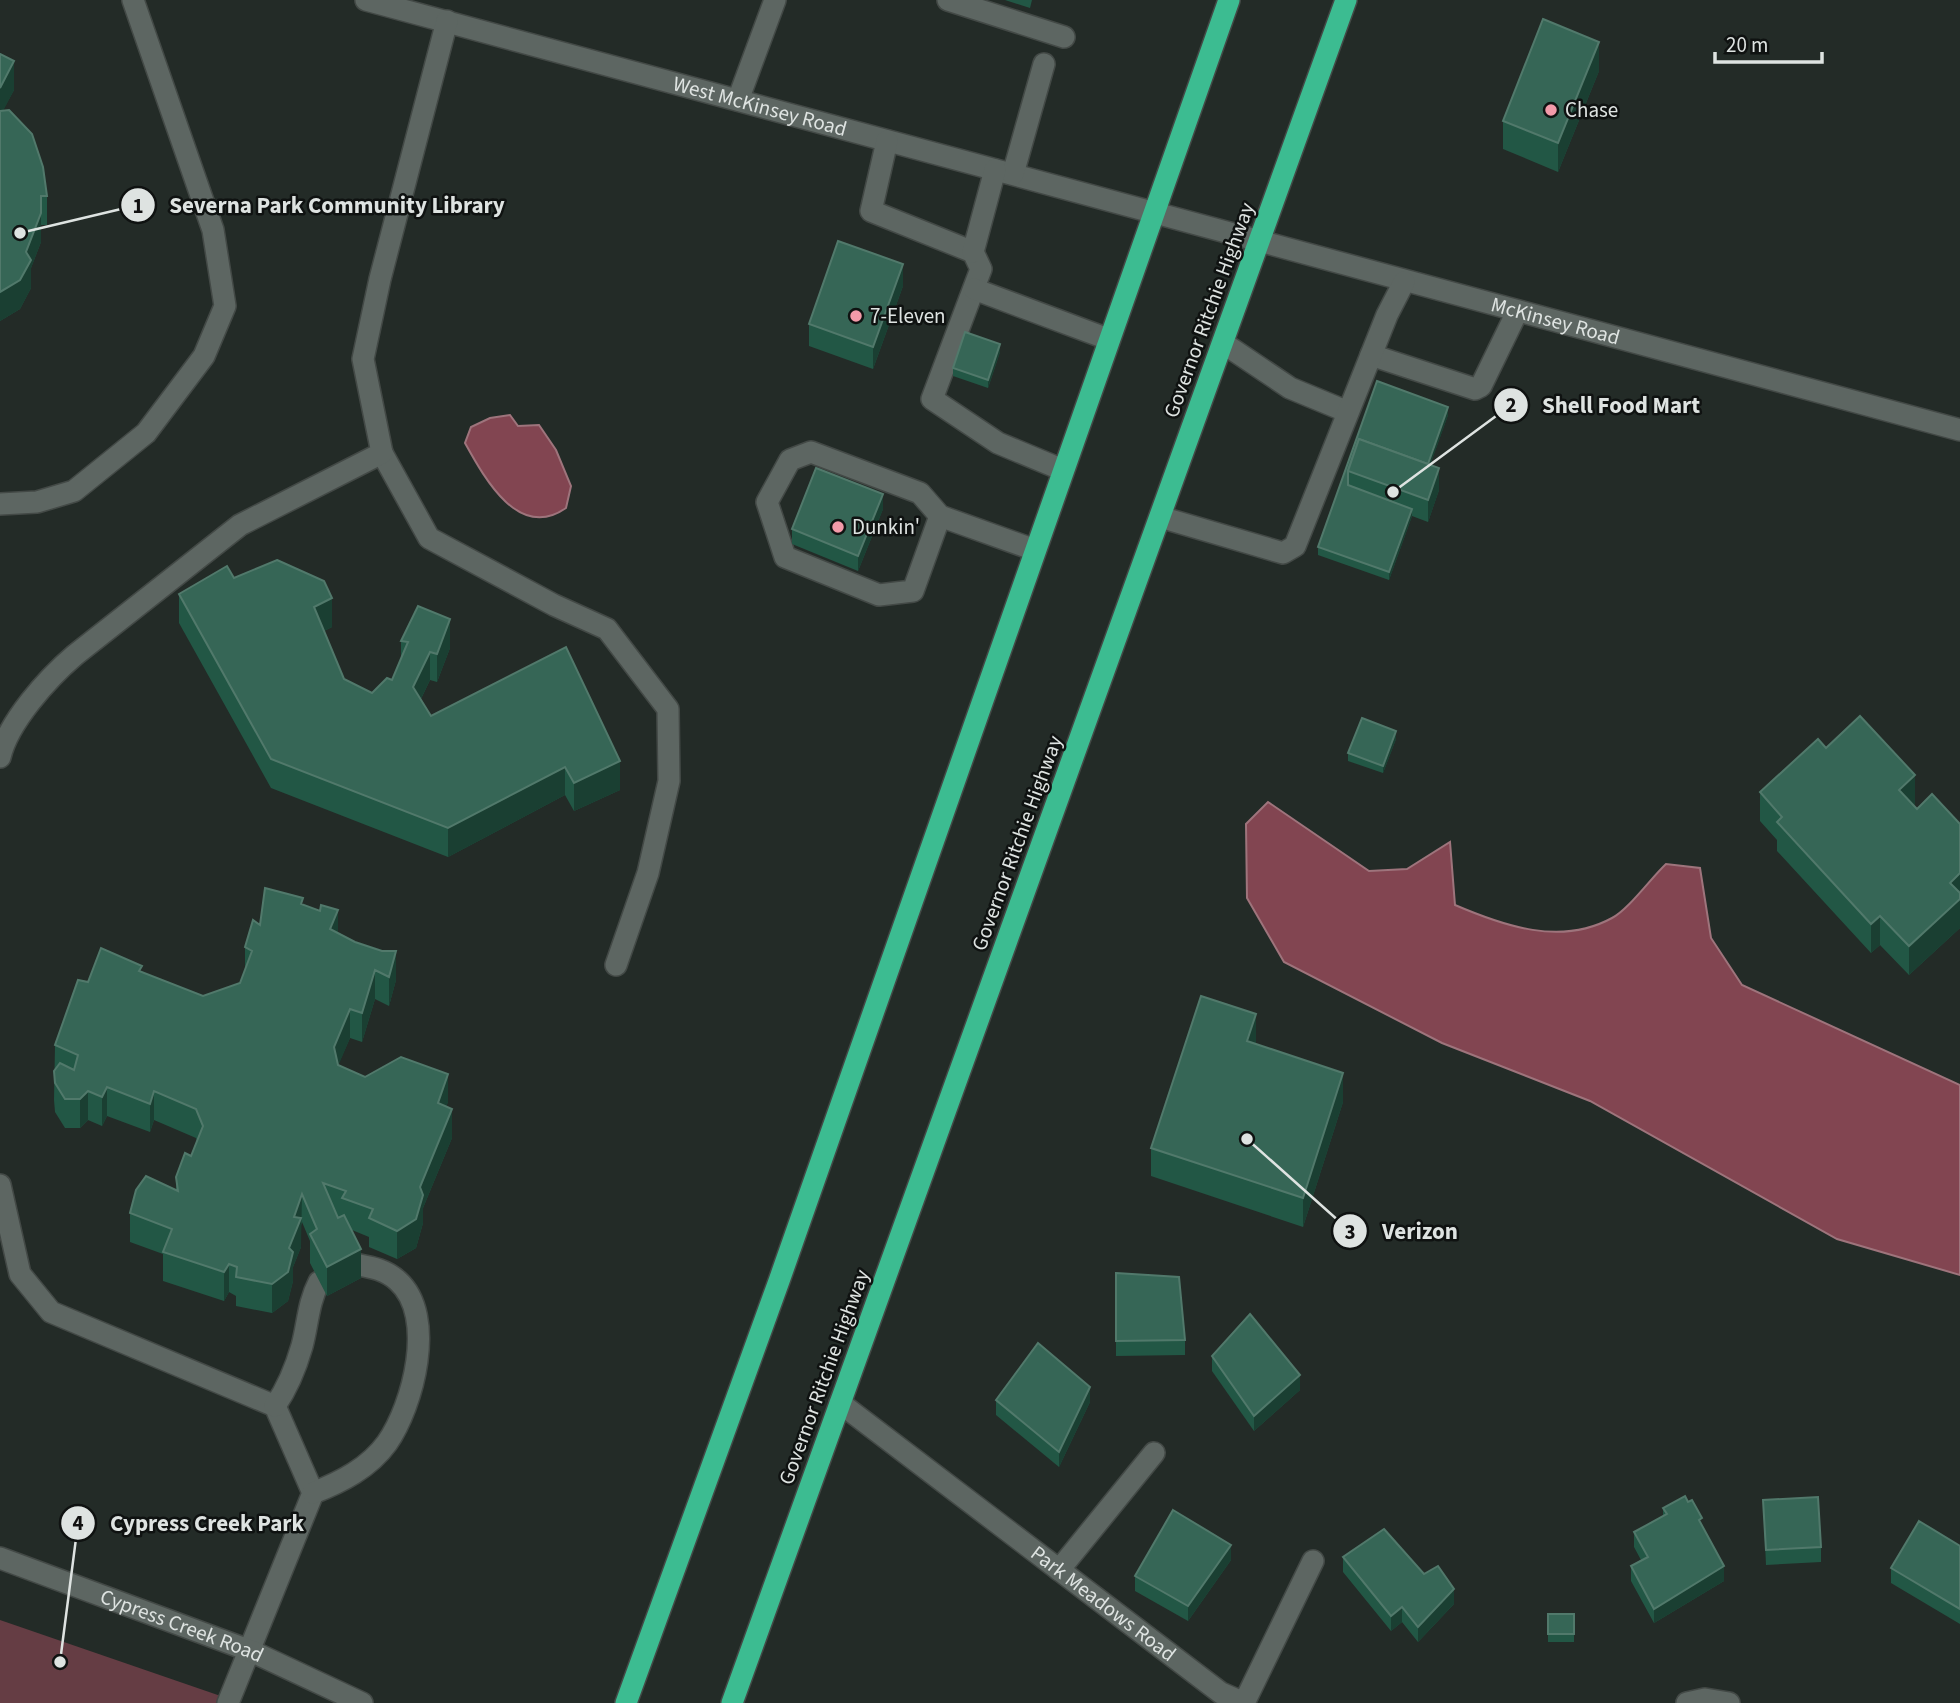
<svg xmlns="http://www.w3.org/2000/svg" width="1960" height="1703" viewBox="0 0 1960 1703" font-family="'Source Sans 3',sans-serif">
<rect width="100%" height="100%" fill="#232b27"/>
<path fill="#653d44" d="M 0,1620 L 241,1703 L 0,1703 Z"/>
<g fill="#824551" stroke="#9e747c" stroke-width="2">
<path d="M 510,415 L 518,426 L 539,425 L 556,450 L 571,486 L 566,508 C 519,541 485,479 465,443 L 471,427 L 490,418 Z"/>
<path d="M 1268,802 L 1369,871 L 1407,869 L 1450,842 L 1455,905 C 1504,926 1561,946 1612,918 C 1629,909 1651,878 1666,864 L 1700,868 L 1711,938 L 1742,985 L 1960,1085 L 1960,1275 L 1837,1239 L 1590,1101 L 1442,1043 L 1284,962 L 1247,898 L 1246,824 Z"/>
</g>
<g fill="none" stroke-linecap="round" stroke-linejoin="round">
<g stroke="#434946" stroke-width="24">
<g id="minor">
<path id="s1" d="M 366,0 L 1960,430"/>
<path d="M 948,0 L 1064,37"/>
<path d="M 738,100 L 775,0"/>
<path d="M 887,141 L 871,211 L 973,252 L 981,269 L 932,399 L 998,443 L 1063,470"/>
<path d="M 1013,174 L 1044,64"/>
<path d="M 973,252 L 995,170"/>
<path d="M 974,289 L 1108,339"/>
<path d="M 1223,343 L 1290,388 L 1348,412"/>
<path d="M 1371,355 L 1475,389 L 1481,386 L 1517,312"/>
<path d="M 382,453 L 429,538 L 554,605 L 607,629 L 668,709 L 669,781 L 648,873 L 616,965"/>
<path d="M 0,504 L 37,502 L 74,491 L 146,433 L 204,356 L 225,306 L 213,230 L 133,0"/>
<path d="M 940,516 L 913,591 L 879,595 L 785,557 L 767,502 L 790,460 L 811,452 L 920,493 L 940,516 L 1035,550"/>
<path d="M 1160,517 L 1283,553 L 1295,546 L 1387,315 L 1404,282"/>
<path d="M 0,757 C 8,722 48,678 75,655 L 240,525 L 382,453 L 363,359 L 380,279 L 447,21"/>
<path d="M 0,1185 L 20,1274 L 51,1312 L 275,1406 L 313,1493 L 228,1703"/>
<path id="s2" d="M 840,1403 L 1221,1693 L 1244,1703 L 1313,1561"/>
<path d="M 275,1406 C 288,1387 296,1367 302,1346 C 308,1324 308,1303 319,1282"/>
<path d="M 313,1493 C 341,1482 369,1468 387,1443 C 413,1406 437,1316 398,1281 C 385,1269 370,1267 354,1264"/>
<path id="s3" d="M 0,1558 L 251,1651 L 362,1703"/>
<path d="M 1059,1570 L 1154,1453"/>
<path d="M 1687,1703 L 1705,1699 L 1729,1703"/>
</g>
</g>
<g stroke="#434946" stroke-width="24">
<g id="highway">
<path d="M 626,1703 L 779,1281 L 1229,0"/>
<path d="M 732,1703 L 1346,0"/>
</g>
</g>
<use href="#minor" stroke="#5d6662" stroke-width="21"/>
<use href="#highway" stroke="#3cbc91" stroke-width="21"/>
</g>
<g fill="#225745">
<path d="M 1005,0 L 1032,0 L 1030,8 Z"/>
<path d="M 0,54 L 14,90 L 3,110 L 47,196 L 47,225 L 41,225 L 41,242 L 31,268 L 31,288 L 20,309 L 0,321 Z"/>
<path d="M 1599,71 L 1558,172 L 1503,149 L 1503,121 Z"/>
<path d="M 903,286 L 873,369 L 809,346 L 809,324 Z"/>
<path d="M 1000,352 L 988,388 L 953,376 L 953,368 Z"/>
<path d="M 1377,381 L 1448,415 L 1430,465 L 1439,490 L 1428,522 L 1412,516 L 1389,580 L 1318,555 L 1318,547 Z"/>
<path d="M 883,509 L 858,571 L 792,544 L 792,529 Z"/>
<path d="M 234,578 L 332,627 L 324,631 L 344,679 L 372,693 L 392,680 L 401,659 L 401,641 L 450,648 L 437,682 L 430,680 L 421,699 L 431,716 L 566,647 L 620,790 L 574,811 L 565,795 L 448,857 L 271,788 L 179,623 L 179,594 Z"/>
<path d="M 1396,739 L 1383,773 L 1348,761 L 1348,753 Z"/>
<path d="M 1826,748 L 1915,804 L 1913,805 L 1917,809 L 1960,824 L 1960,928 L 1909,975 L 1880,945 L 1871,953 L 1777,851 L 1777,840 L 1760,821 L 1760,792 Z"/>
<path d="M 303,904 L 396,980 L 389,1006 L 375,999 L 362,1042 L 350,1038 L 338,1065 L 365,1077 L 448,1102 L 446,1106 L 452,1138 L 423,1208 L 423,1223 L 416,1248 L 397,1259 L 369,1247 L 369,1237 L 352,1230 L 361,1278 L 327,1296 L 310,1263 L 310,1241 L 302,1222 L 301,1226 L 301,1247 L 293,1267 L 293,1281 L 288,1301 L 272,1313 L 236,1306 L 236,1296 L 229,1292 L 224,1301 L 163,1281 L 163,1254 L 130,1242 L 130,1213 L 176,1190 L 176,1177 L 191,1156 L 197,1141 L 196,1138 L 154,1120 L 150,1132 L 107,1116 L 102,1126 L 88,1120 L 80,1128 L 65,1128 L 55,1112 L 54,1100 L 55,1045 L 142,972 L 203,996 L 240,983 L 245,970 L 245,947 L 260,925 Z"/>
<path d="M 1256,1043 L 1256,1044 L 1343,1102 L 1303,1227 L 1151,1176 L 1151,1148 Z"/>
<path d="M 1116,1273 L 1185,1340 L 1185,1355 L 1116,1356 Z"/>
<path d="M 1212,1356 L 1300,1390 L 1254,1431 L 1212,1371 Z"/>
<path d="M 996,1400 L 1090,1402 L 1059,1467 L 996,1415 Z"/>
<path d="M 1763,1500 L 1821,1547 L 1821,1562 L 1766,1565 Z"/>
<path d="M 1663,1508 L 1702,1526 L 1724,1581 L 1654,1623 L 1631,1581 L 1631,1566 L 1641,1560 L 1634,1547 L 1634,1532 L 1663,1516 Z"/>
<path d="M 1960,1546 L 1960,1624 L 1891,1583 L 1891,1568 Z"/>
<path d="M 1343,1557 L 1424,1574 L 1454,1604 L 1418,1642 L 1402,1622 L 1391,1631 L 1343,1572 Z"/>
<path d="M 1231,1560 L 1188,1621 L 1135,1591 L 1135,1576 Z"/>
<rect x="1548" y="1614" width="26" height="28"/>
</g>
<g fill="#1a3f32">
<path d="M 1599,42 L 1599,71 L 1558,172 L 1558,143 Z"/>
<path d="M 14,61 L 14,90 L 0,117 L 0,88 Z"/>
<path d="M 41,213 L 41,242 L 31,268 L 31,288 L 20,309 L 0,321 L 0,292 L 26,252 Z"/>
<path d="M 903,264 L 903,286 L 873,369 L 873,347 Z"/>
<path d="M 1000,344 L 1000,352 L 988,388 L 988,380 Z"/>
<path d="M 1448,407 L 1448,415 L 1423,485 L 1423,477 Z"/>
<path d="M 1439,468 L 1439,490 L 1428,522 L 1428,500 Z"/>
<path d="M 883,494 L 883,509 L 858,571 L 858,556 Z"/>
<path d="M 1412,509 L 1412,516 L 1389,580 L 1389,572 Z"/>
<path d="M 332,598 L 332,627 L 314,636 L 314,607 Z"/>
<path d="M 450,619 L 450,648 L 437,682 L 437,654 Z"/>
<path d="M 430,652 L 430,680 L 413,715 L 413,687 Z"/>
<path d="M 1396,731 L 1396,739 L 1383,773 L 1383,766 Z"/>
<path d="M 620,761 L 620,790 L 574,811 L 574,783 Z"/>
<path d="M 565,767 L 565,795 L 448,857 L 448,828 Z"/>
<path d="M 1915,775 L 1915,804 L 1899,818 L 1899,790 Z"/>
<path d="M 1960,873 L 1960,928 L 1909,975 L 1909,946 L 1950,883 Z"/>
<path d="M 338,910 L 338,939 L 330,929 Z"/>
<path d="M 1880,916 L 1880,945 L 1871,953 L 1871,924 Z"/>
<path d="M 396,951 L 396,980 L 389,1006 L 389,977 Z"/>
<path d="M 375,970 L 375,999 L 362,1042 L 362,1013 Z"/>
<path d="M 350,1009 L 350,1038 L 334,1076 L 334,1047 Z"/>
<path d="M 1256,1014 L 1256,1043 L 1247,1070 L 1247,1041 Z"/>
<path d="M 1343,1073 L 1343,1102 L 1303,1227 L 1303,1198 Z"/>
<path d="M 448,1074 L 448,1102 L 438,1131 L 438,1103 Z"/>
<path d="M 107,1087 L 107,1116 L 102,1126 L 102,1097 Z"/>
<path d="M 88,1091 L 88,1120 L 80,1128 L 80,1099 Z"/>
<path d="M 154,1091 L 154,1120 L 150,1132 L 150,1104 Z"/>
<path d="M 452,1109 L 452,1138 L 423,1208 L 423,1223 L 416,1248 L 397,1259 L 397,1231 L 420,1187 Z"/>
<path d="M 302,1194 L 301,1247 L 293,1267 L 293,1281 L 288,1301 L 272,1313 L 272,1284 Z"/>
<path d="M 361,1249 L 361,1278 L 327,1296 L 327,1267 Z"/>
<path d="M 229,1264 L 229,1292 L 224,1301 L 224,1272 Z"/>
<path d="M 1300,1375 L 1300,1390 L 1254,1431 L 1254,1416 Z"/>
<path d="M 1090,1387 L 1090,1402 L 1059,1467 L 1059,1452 Z"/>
<path d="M 1231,1545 L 1231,1560 L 1188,1621 L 1188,1606 Z"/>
<path d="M 1724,1566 L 1724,1581 L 1654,1623 L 1654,1609 Z"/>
<path d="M 1454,1589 L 1454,1604 L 1418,1642 L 1418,1627 Z"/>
<path d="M 1402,1607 L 1402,1622 L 1391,1631 L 1391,1616 Z"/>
</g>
<g fill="#366656" stroke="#51796b" stroke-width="2">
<path d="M 1543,19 L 1599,42 L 1558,143 L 1503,121 Z"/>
<path d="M 0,54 L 14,61 L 0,88 Z"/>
<path d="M 9,110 L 32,134 L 43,167 L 47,196 L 41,196 L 41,213 L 26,252 L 31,260 L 20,280 L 0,292 L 0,111 Z"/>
<path d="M 838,241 L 903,264 L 873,347 L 809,324 Z"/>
<path d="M 965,332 L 1000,344 L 988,380 L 953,368 Z"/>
<path d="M 1377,381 L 1448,407 L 1428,464 L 1359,439 L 1348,471 L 1348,485 L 1412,509 L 1389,572 L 1318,547 Z"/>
<path d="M 1359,439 L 1439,468 L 1428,500 L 1348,471 Z"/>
<path d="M 816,468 L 883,494 L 858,556 L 792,529 Z"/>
<path d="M 277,560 L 324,581 L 332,598 L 314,607 L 344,679 L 372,693 L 387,678 L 392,680 L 408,642 L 401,641 L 418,606 L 450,619 L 437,654 L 430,652 L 413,687 L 431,716 L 566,647 L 620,761 L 574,783 L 565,767 L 448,828 L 271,759 L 179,594 L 227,566 L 234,578 Z"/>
<path d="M 1860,716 L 1915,775 L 1899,790 L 1917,809 L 1932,794 L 1960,824 L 1960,873 L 1950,883 L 1960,893 L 1960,899 L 1909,946 L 1880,916 L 1871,924 L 1777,822 L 1782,817 L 1760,792 L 1818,739 L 1826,748 Z"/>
<path d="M 1362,718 L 1396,731 L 1383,766 L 1348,753 Z"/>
<path d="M 265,888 L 303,898 L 301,904 L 320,911 L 321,905 L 338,910 L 330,929 L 355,942 L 382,951 L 396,951 L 389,977 L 375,970 L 362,1013 L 350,1009 L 334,1047 L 338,1065 L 365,1077 L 401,1057 L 448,1074 L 438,1103 L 452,1109 L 420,1187 L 423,1195 L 416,1219 L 397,1231 L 369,1218 L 373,1209 L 342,1198 L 346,1191 L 323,1183 L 338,1218 L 344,1215 L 361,1249 L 327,1267 L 310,1234 L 317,1229 L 302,1194 L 294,1217 L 301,1218 L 289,1248 L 293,1252 L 288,1272 L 272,1284 L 236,1277 L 237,1267 L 229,1264 L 224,1272 L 163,1252 L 172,1229 L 130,1213 L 136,1190 L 146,1176 L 178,1191 L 176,1177 L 185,1153 L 191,1156 L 203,1126 L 196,1109 L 154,1091 L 150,1104 L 107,1087 L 102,1097 L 88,1091 L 80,1099 L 65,1099 L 55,1083 L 54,1071 L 60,1063 L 74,1070 L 78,1055 L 55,1045 L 78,980 L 88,982 L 101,948 L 142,966 L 139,971 L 203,996 L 240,983 L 252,951 L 245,947 L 253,920 L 260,925 Z"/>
<path d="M 1201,996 L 1256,1014 L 1247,1041 L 1343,1073 L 1303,1198 L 1151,1148 Z"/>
<path d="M 1116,1273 L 1179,1277 L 1185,1340 L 1116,1341 Z"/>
<path d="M 1250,1314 L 1300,1375 L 1254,1416 L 1212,1356 Z"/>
<path d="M 1038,1343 L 1090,1387 L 1059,1452 L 996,1400 Z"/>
<path d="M 1685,1496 L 1688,1502 L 1692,1500 L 1702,1518 L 1699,1520 L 1724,1566 L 1654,1609 L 1631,1566 L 1648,1557 L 1634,1532 L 1667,1514 L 1663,1508 Z"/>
<path d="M 1818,1497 L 1821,1547 L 1766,1550 L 1763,1500 Z"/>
<path d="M 1173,1510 L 1231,1545 L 1188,1606 L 1135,1576 Z"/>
<path d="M 1919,1521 L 1960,1546 L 1960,1609 L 1891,1568 Z"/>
<path d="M 1384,1529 L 1424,1574 L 1438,1566 L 1454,1589 L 1418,1627 L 1402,1607 L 1391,1616 L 1343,1557 Z"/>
<rect x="1548" y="1614" width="26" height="20"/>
</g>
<g fill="#f39aa9" stroke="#0f1211" stroke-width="2.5">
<circle cx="1551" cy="110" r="7"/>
<circle cx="856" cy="316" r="7"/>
<circle cx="838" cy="527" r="7"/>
</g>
<g text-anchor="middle" stroke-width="5" stroke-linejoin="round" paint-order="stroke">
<g font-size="21" fill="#dee3e1" stroke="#0f1211">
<text dy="7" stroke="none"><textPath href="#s1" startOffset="408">West McKinsey Road</textPath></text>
<text transform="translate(1209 310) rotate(-70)" y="7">Governor Ritchie Highway</text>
<text dy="7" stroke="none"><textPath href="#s1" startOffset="1232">McKinsey Road</textPath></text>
<text transform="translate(1017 843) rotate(-70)" y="7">Governor Ritchie Highway</text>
<text transform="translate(824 1377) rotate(-70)" y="7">Governor Ritchie Highway</text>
<text dy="7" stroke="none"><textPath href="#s2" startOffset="331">Park Meadows Road</textPath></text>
<text dy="7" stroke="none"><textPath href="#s3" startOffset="194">Cypress Creek Road</textPath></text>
</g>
<g font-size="21" fill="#dee3e1" stroke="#0f1211" text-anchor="start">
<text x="1565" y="117">Chase</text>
<text x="870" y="323">7-Eleven</text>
<text x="852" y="534">Dunkin'</text>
</g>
</g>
<path fill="none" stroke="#dee3e1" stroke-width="2.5" d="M20 233L138 205M1393 492L1511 405M1247 1139L1350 1231M60 1662L78 1523"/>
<g fill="#dee3e1" stroke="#0f1211" stroke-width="2.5">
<circle cx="20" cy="233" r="7"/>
<circle cx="1393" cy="492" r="7"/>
<circle cx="1247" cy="1139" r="7"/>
<circle cx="60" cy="1662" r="7"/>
<circle cx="138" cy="205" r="18"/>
<circle cx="1511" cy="405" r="18"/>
<circle cx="1350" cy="1231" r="18"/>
<circle cx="78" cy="1523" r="18"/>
</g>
<g font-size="21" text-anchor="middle" font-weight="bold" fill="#111">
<text x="138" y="213">1</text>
<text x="1511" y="412">2</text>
<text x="1350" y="1239">3</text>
<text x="78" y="1530">4</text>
</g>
<g font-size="23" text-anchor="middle" font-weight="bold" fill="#dee3e1" stroke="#0f1211" stroke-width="5" stroke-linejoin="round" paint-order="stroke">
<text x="337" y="213">Severna Park Community Library</text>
<text x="1621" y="413">Shell Food Mart</text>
<text x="1420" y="1239">Verizon</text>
<text x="207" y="1531">Cypress Creek Park</text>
</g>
<path d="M1715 52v10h107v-10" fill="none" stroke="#dee3e1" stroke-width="3.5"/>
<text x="1726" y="52" font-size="21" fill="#dee3e1" stroke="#0f1211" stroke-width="5" paint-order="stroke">20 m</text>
</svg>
